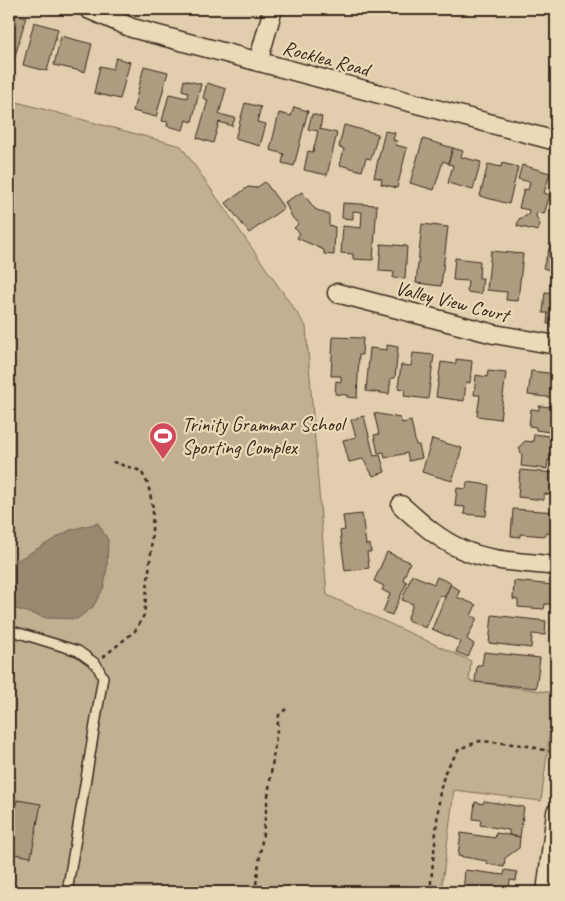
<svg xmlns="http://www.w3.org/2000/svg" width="565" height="901" viewBox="0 0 565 901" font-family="Caveat,sans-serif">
<rect width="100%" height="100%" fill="#e2ceae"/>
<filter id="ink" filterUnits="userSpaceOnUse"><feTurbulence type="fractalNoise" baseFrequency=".02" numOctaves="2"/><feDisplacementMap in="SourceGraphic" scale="10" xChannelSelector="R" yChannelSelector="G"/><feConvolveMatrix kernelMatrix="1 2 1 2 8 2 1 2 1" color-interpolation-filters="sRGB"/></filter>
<g filter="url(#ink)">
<path fill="#c3b093" stroke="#7f6d58" d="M 9,100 L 181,146 L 306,326 L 327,595 L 471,661 L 469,681 L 555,693 L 541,801 L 454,790 L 441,892 L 9,892 Z"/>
<path fill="#9b8871" stroke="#756250" d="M 98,523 L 108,540 L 107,568 L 104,587 L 93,607 L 77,619 L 47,618 L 9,607 L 9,565 L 70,530 Z"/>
<g fill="#ae9b80" stroke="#3b2a1e">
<path d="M 16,14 L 26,17 L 11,71 L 9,71 L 9,17 L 15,19 Z"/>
<path d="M 34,22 L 58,29 L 47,71 L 23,65 Z"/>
<path d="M 61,36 L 92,44 L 85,72 L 54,65 Z"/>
<path d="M 116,58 L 130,62 L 120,99 L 94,93 L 100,66 L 113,69 Z"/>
<path d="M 144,66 L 168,72 L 156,117 L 133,111 Z"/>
<path d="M 184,80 L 201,84 L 192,122 L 186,120 L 183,130 L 167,126 L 168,122 L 162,121 L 169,94 L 187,98 L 188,92 L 182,90 Z"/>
<path d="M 207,83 L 226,89 L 219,114 L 235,118 L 232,126 L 219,122 L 213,143 L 197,138 L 208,100 L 203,98 Z"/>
<path d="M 245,103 L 261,107 L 257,122 L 266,124 L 260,146 L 235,139 Z"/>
<path d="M 294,107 L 308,111 L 294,166 L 282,163 L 284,154 L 270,150 L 279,113 L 291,116 Z"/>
<path d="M 312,114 L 322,117 L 320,129 L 337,133 L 327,175 L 304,170 L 308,151 L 313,152 L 318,131 L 308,129 Z"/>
<path d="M 344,125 L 378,134 L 371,159 L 366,158 L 362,171 L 340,165 L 344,149 L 339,147 Z"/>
<path d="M 385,131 L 395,133 L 393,140 L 397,141 L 396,145 L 407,148 L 397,188 L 381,184 L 382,179 L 374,177 Z"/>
<path d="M 423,139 L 453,148 L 448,163 L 443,161 L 434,190 L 410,183 Z"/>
<path d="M 453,148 L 463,151 L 461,157 L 481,162 L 473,190 L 448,183 L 453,165 L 448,164 Z"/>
<path d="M 502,163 L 518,167 L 509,204 L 480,196 L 488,164 L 501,167 Z"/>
<path d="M 522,165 L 550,173 L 544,193 L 550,195 L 544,214 L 537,212 L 536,216 L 540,225 L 538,231 L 517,226 L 519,219 L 528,215 L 529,210 L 519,208 L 524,189 L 528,190 L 530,182 L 518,179 Z"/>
<path d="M 265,182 L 284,208 L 249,233 L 226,203 L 248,187 L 256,188 Z"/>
<path d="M 302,192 L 315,209 L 329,215 L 329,225 L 335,227 L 334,255 L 324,254 L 324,250 L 297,238 L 300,233 L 294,228 L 298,224 L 292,217 L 285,202 Z"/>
<path d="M 343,203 L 377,205 L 373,260 L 353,259 L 353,254 L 341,253 L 343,226 L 361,228 L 362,212 L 353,211 L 353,219 L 342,218 Z"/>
<path d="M 422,224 L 448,227 L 441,286 L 416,283 Z"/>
<path d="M 381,244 L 407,246 L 405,279 L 393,278 L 394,272 L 379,271 Z"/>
<path d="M 550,246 L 556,248 L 556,272 L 543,268 Z"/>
<path d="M 491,251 L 523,254 L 518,301 L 506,300 L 507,292 L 487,290 Z"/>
<path d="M 455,258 L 480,261 L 479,278 L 483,278 L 481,294 L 467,292 L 468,281 L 453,280 Z"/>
<path d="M 545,292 L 556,293 L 556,324 L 547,324 L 548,313 L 543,313 Z"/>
<path d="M 333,337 L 363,338 L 362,355 L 359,355 L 357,398 L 347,397 L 347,395 L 335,394 L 336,381 L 341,382 L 341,376 L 331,376 Z"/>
<path d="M 387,345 L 398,347 L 395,378 L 391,378 L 389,394 L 366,391 L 370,348 L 387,350 Z"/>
<path d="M 413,353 L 434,355 L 428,399 L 404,396 L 405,389 L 398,388 L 401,365 L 411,366 Z"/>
<path d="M 456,359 L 472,361 L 470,383 L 466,382 L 464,401 L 436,397 L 441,362 L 456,364 Z"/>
<path d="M 488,371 L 506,373 L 500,419 L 477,416 L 480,395 L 474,395 L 476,375 L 487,377 Z"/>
<path d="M 531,371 L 556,374 L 556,398 L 528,395 Z"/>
<path d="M 539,406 L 556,407 L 556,433 L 536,430 L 536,427 L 529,426 L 531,409 L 539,410 Z"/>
<path d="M 374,413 L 400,418 L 402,423 L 411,421 L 416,445 L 419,445 L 422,458 L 409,461 L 407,453 L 385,458 L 384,452 L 378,453 L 374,435 L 379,434 Z"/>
<path d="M 364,416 L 374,456 L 380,455 L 385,472 L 373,476 L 363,459 L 349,462 L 343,440 L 356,437 L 351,420 Z"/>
<path d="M 534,434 L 556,437 L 556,461 L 548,460 L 547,469 L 521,466 L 522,456 L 519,447 L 525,441 L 533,442 Z"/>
<path d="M 432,439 L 462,448 L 452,481 L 422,472 Z"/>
<path d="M 520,470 L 556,473 L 556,495 L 544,494 L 544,500 L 518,497 Z"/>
<path d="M 467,482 L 489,485 L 486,516 L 464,514 L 465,507 L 455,506 L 457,488 L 466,489 Z"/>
<path d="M 513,509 L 556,512 L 556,534 L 546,533 L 546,536 L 520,534 L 520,537 L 511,536 Z"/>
<path d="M 362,514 L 366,545 L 370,544 L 371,552 L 367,552 L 369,568 L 345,571 L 340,531 L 345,530 L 343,516 Z"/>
<path d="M 387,552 L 410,562 L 403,580 L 407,582 L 392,615 L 383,612 L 390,594 L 382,590 L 384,586 L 374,581 Z"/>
<path d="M 412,575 L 434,584 L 437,577 L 451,583 L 445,597 L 440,595 L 426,628 L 407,620 L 413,604 L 402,600 Z"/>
<path d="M 514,581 L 553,585 L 552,604 L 545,604 L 544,609 L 518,607 L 518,600 L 513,599 Z"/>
<path d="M 450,585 L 460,590 L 457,597 L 476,605 L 471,616 L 477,618 L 467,639 L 474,644 L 468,657 L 456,652 L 461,642 L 432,629 Z"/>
<path d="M 492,615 L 546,621 L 545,635 L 532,634 L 531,648 L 489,643 Z"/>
<path d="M 484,652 L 540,658 L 536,688 L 475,682 L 477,665 L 482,665 Z"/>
<path d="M 17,800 L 41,804 L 31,857 L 9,853 Z"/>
<path d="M 484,801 L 524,807 L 520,837 L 509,835 L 509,830 L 480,825 L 481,820 L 473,819 L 475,802 L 483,804 Z"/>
<path d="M 461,833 L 495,838 L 496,833 L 520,837 L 519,848 L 505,858 L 504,867 L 487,864 L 487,861 L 458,856 Z"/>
<path d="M 465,870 L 504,875 L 505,870 L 517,872 L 516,881 L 510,880 L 509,892 L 463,892 Z"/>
</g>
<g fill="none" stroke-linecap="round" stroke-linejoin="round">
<g stroke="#3b2a1e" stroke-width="12">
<path id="service" d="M 9,630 L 78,651 L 96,664 L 103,677 L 67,892"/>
</g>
<g stroke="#3b2a1e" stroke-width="21">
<g id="minor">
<path d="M 88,9 L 132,28 L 556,141"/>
<path d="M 258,62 L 273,9"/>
<path d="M 337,293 L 494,334 L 556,345"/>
<path d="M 401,505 C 420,522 438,539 461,549 C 489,562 525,562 556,566"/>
<path d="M 546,892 L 556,812"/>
</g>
</g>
<g stroke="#3b2a1e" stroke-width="2.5" stroke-dasharray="4 4" stroke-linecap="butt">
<path d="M 103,657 L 135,631 L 144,615 L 151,553 L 153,508 L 148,484 L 141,471 L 110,461"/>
<path d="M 255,892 L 279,715 L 286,709"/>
<path d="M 430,892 L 440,791 L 445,772 L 459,749 L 480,741 L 524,745 L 556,753"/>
</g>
<use href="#service" stroke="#ecd9b7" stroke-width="9"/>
<use href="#minor" stroke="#ecd9b7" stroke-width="18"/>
</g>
</g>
<defs>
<g id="stadium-pin" transform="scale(1.4375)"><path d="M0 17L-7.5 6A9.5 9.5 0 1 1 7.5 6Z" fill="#d1495b" stroke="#ecd9b7"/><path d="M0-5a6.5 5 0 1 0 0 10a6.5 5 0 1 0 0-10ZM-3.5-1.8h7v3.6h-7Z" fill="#fff"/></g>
</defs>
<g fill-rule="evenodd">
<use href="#stadium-pin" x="163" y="436"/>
</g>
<g text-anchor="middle" stroke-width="4.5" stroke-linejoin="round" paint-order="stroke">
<g font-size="20" fill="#3b2a1e" stroke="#ecd9b7">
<text transform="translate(326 58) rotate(15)" y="7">Rocklea Road</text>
<text transform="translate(452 301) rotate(14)" y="7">Valley View Court</text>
</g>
<g font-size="20" fill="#3b2a1e" stroke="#ecd9b7" text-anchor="start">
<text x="182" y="431">Trinity Grammar School<tspan x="182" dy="23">Sporting Complex</tspan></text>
</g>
</g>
<rect width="565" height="901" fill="none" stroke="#ecd9b7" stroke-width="30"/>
<rect x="15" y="15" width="535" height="871" fill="none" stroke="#3b2a1e" stroke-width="2" filter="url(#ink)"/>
</svg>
